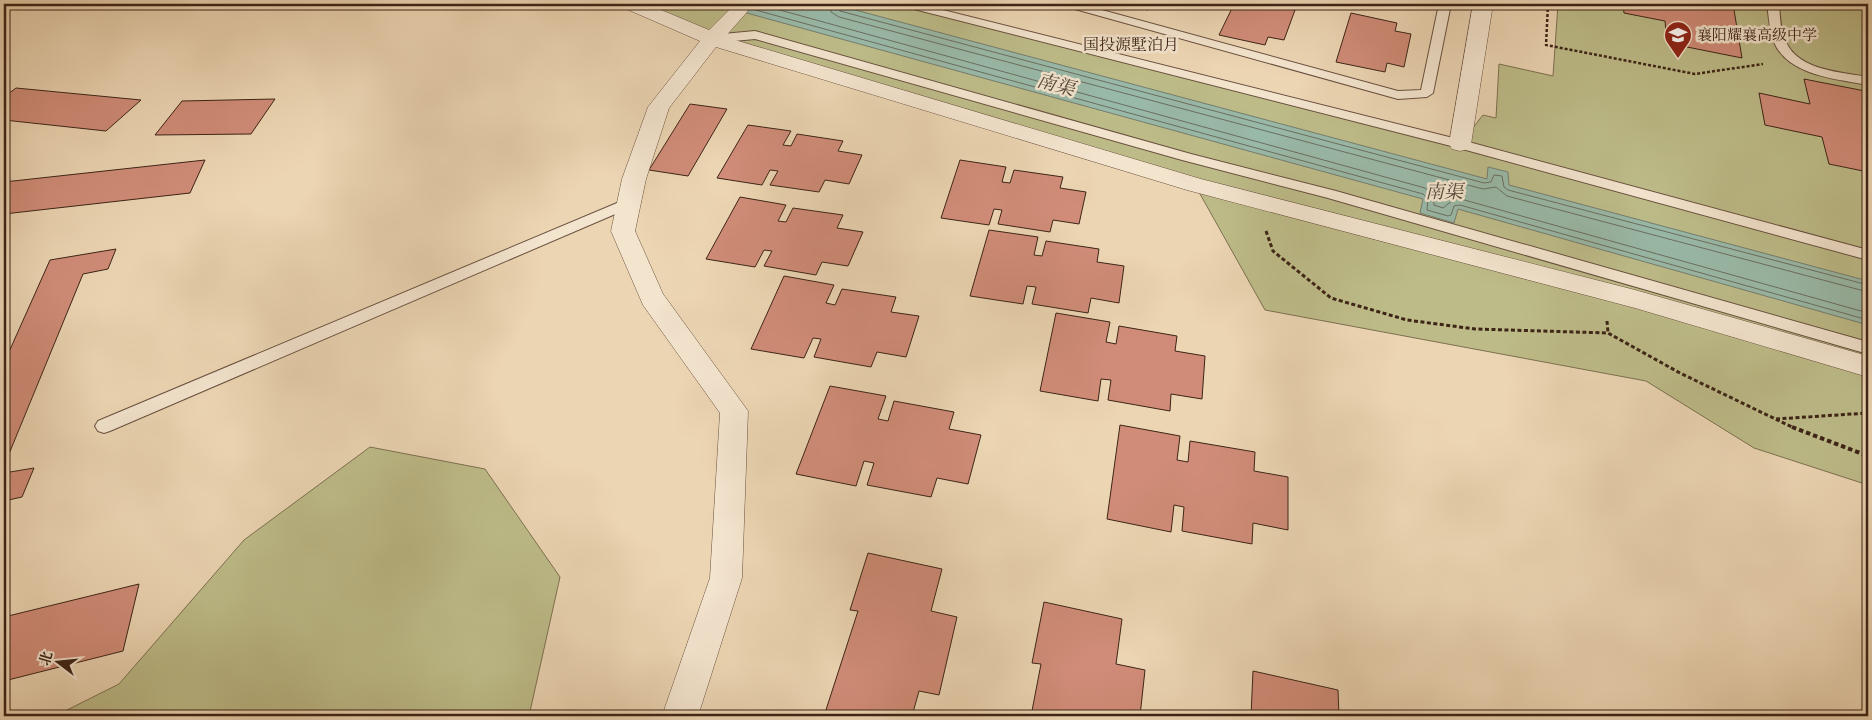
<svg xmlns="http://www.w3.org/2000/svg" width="1872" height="720" viewBox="0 0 1872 720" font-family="'EB Garamond','Noto Serif SC',serif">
<rect width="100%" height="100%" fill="#ecd5b3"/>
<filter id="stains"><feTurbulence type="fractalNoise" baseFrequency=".004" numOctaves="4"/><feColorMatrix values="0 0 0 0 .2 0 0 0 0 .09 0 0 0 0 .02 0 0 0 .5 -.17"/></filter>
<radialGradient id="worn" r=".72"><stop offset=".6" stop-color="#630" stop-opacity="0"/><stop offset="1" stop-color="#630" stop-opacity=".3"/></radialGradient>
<g fill="#bdbc89" stroke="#7d7050">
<path d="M 623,4 L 906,4 L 1460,144 L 1483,115 L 1496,118 L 1499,64 L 1553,76 L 1558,4 L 1868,4 L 1868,485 L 1754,448 L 1646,381 L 1265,310 L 1195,185 L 712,39 Z"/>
<path d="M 370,447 L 485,469 L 560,577 L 529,716 L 55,716 L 119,684 L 244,540 Z"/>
</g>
<path fill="#99b9a8" stroke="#747d6e" d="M 714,4 L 833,4 L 1487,179 L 1488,167 L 1508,172 L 1509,185 L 1868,281 L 1868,325 L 1458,209 L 1454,223 L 1420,213 L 1423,199 Z"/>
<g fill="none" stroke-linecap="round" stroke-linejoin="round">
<g stroke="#6b6e60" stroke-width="1">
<path d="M 758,4 L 1425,188 L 1433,195 L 1434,205 L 1443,208 L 1453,200 L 1461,199 L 1868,313"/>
<path d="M 830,4 L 831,12 L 839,17 L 1483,189 L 1496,187 L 1507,196 L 1868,292"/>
<path d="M 836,4 L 840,11 L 1484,183 L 1491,182 L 1494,175 L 1502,176 L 1504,187 L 1508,190 L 1868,285"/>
<path d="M 752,9 L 1423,194 L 1428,199 L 1427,210 L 1448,216 L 1451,215 L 1454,206 L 1460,205 L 1868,320"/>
</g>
</g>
<g fill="#d08c78" stroke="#3d2417">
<path d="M 1119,4 L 1151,4 L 1148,10 Z"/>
<path d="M 1234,4 L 1281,4 L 1280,6 L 1295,10 L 1284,40 L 1268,37 L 1265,45 L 1219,35 Z"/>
<path d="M 1376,4 L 1423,4 L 1425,6 L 1379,8 Z"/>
<path d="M 1623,4 L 1733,4 L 1742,58 L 1667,43 L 1665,21 L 1624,13 Z"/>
<path d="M 1351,13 L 1397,23 L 1395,31 L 1411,34 L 1404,67 L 1387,63 L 1385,72 L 1336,62 Z"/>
<path d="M 1804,79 L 1865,91 L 1868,102 L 1868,172 L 1829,164 L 1822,137 L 1765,125 L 1759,93 L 1810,104 Z"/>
<path d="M 16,88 L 141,100 L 106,131 L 4,120 L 4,97 Z"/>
<path d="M 275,99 L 251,134 L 155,135 L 182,101 Z"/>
<path d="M 690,104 L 727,109 L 688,176 L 649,170 Z"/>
<path d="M 748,125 L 791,131 L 783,145 L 791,146 L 797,134 L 843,141 L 838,151 L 862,155 L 849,184 L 825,180 L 819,192 L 770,185 L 778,171 L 770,170 L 762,185 L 717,178 Z"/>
<path d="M 205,160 L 190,193 L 4,214 L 4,182 Z"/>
<path d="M 960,160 L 1006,167 L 1002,182 L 1010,183 L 1014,170 L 1063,177 L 1060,188 L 1086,192 L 1079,224 L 1053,220 L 1050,232 L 998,224 L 1002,210 L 994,209 L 989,225 L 941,218 Z"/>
<path d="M 740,197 L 786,205 L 778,221 L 786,222 L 793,208 L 843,215 L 837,228 L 863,232 L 848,266 L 822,262 L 816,275 L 764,266 L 772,251 L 764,250 L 755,267 L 706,259 Z"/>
<path d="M 989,230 L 1038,237 L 1034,255 L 1042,256 L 1046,241 L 1099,249 L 1097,262 L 1124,266 L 1119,303 L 1091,298 L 1088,313 L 1032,304 L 1036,287 L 1027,286 L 1023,304 L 970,296 Z"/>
<path d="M 116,249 L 108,269 L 83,274 L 4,466 L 4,363 L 50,260 Z"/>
<path d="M 784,276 L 834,285 L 826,303 L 835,305 L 842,289 L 896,297 L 891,312 L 919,316 L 906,357 L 877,352 L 871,367 L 814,357 L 821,339 L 813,338 L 804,358 L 751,349 Z"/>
<path d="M 1056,313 L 1110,322 L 1106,342 L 1116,344 L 1119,326 L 1177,336 L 1175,351 L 1205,356 L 1202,399 L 1171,394 L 1170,411 L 1108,400 L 1111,380 L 1101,379 L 1098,401 L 1040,391 Z"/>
<path d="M 830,386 L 886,396 L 878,419 L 888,421 L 894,401 L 954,412 L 949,429 L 981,435 L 968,484 L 937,478 L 931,497 L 867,485 L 874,463 L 864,461 L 856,486 L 796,474 Z"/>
<path d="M 1120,425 L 1180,436 L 1177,460 L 1188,462 L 1190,441 L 1255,452 L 1254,471 L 1288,477 L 1288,530 L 1253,523 L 1252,544 L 1182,531 L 1184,507 L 1174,505 L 1171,532 L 1107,519 Z"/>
<path d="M 34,468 L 22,497 L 4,501 L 4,473 Z"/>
<path d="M 868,553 L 942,569 L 931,611 L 957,617 L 939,695 L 919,691 L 912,716 L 824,716 L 858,611 L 850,610 Z"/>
<path d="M 139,584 L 123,651 L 4,681 L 4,617 Z"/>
<path d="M 1044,602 L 1122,619 L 1116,664 L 1145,670 L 1140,716 L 1031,716 L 1041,664 L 1032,663 Z"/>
<path d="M 1253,671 L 1338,690 L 1339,716 L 1251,716 Z"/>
</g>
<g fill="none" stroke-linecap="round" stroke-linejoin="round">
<g stroke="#69503e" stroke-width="2">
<g id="lane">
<path d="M 900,4 L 919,4 L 1465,141 L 1868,250 L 1868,260 L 1455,147 L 902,6 Z"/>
<path d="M 1062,4 L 1080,4 L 1398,91 L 1421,90 L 1439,4 L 1451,4 L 1433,93 L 1427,97 L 1398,99 L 1064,6 Z"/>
<path d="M 1767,4 L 1779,4 C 1780,16 1780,31 1786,42 C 1799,71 1842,72 1868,77 L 1868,85 C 1837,79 1788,76 1774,42 C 1769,30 1769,16 1767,4 Z"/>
<path d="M 755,31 L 1191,154 L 1336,191 L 1868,342 L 1868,354 L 1328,198 L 1182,160 L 755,39 L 712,43 L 706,39 L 712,35 Z"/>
<path d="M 629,198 L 634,200 L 636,203 L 634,206 L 110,431 L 104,433 L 98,431 L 95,426 L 98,421 Z"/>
</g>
</g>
<g stroke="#69503e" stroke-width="1">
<g id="street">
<path d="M 622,4 L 647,4 L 709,30 L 735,4 L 754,4 L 725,37 L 1201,179 L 1635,290 L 1868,356 L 1868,377 L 1635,308 L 1187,190 L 716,47 L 669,108 L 646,179 L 635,231 L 663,294 L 748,411 L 742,578 L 698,716 L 662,716 L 710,578 L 720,413 L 643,305 L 611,231 L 622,179 L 648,107 L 700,41 L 624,8 Z"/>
<path d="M 1473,4 L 1493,4 L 1471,144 L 1468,149 L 1460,151 L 1452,149 L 1449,144 Z"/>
</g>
</g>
<path stroke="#3d2417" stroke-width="2.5" stroke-dasharray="3 2" stroke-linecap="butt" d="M 1548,4 L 1546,45 L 1695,74 L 1763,64"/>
<g stroke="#3d2417" stroke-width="3" stroke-dasharray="4 2.5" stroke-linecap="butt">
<path d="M 1266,231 L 1273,251 L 1331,298 L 1407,320 L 1475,329 L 1608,333 L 1680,373 L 1794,428"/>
<path d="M 1607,321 L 1608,333"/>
<path d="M 1776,419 L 1868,413"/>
</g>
<path stroke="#3d2417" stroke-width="4" stroke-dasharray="4.5 3" stroke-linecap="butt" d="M 1792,427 L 1868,456"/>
<use href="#lane" fill="#f3e4ce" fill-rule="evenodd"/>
<use href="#street" fill="#f3e4ce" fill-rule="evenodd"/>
</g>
<defs>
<g id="school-pin" transform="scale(1.4375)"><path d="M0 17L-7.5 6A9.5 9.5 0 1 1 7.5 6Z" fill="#8f2418" stroke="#f3e4ce"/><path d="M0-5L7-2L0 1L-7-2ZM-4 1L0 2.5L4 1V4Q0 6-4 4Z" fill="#fff"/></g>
</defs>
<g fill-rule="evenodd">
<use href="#school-pin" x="1678" y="35"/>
</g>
<g text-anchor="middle" stroke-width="5" stroke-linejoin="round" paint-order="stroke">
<g font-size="15" fill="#3d2417" stroke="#f3e4ce" text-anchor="start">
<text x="1697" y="40">襄阳耀襄高级中学</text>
</g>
<g font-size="16" fill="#3d2417" stroke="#f3e4ce">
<text x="1131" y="50">国投源墅泊月</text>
</g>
<g font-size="19" font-style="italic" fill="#54493b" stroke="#f3e4ce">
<text transform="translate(1056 84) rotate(15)" y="7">南渠</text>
<text x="1444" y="198">南渠</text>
</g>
</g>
<rect width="1872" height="720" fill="none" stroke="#ecd5b3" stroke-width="20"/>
<rect x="5" y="5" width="1862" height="710" fill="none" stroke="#3d2417" stroke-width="2.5"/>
<rect x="10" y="10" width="1852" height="700" fill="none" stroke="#3d2417"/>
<g transform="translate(58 662) rotate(286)" stroke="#f3e4ce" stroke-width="4" paint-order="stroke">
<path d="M0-4L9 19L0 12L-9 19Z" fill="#3d2417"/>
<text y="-8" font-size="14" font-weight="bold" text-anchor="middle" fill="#3d2417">北</text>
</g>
<rect width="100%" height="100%" filter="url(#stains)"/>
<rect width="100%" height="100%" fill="url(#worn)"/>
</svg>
